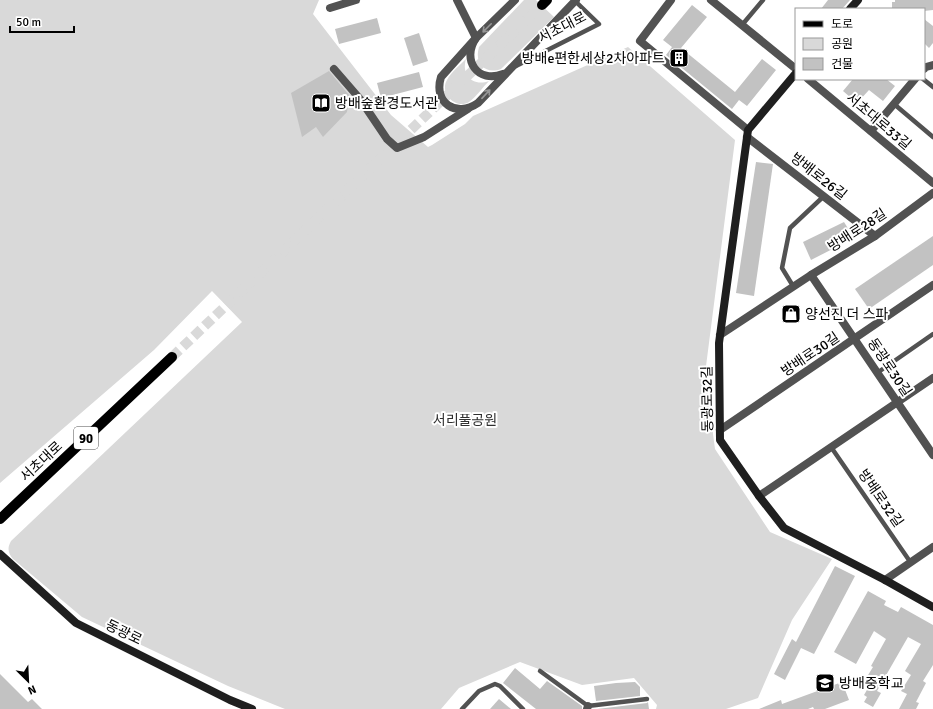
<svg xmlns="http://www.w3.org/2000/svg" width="933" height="709" viewBox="0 0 933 709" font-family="Signika,'Noto Sans KR',sans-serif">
<rect width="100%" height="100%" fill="#fff"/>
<g fill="#d9d9d9">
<path d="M 0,0 L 319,0 L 313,14 L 391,115 L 428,147 L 432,145 L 465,124 L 473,116 L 628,47 L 735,140 L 705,374 L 715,449 L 770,532 L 832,559 L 792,620 L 758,698 L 726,709 L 656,709 L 657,705 L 634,678 L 582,685 L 520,662 L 459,688 L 441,709 L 285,709 L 228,686 L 82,617 L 13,559 C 8,553 7,548 11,541 L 242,322 L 212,291 L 154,350 L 0,483 Z"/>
<path d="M 524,0 L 536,0 L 554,17 L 501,69 C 485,75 474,63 479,47 Z"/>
<path d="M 466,59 C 461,75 473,87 489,81 C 483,87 476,97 469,102 C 456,110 439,93 447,80 C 451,72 460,65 466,59 Z"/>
</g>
<g fill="#c2c2c2">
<path d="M 828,0 L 850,0 L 842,9 L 821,9 Z"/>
<path d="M 895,0 L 933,0 L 933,10 L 924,11 L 924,9 L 892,9 L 892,2 L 895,2 Z"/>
<path d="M 692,5 L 707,17 L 681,48 L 735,92 L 762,59 L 776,70 L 747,106 L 739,100 L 732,109 L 666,55 L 672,47 L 663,40 Z"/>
<path d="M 377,18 L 381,33 L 339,44 L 335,29 Z"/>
<path d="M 924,19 L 933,26 L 933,43 L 929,48 L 924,43 Z"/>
<path d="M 419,33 L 428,61 L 413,66 L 404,38 Z"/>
<path d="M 329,71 L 349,95 L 347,112 L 323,137 L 316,127 L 302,137 L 291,93 Z"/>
<path d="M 419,72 L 423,87 L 381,98 L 377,83 Z"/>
<path d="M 853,79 L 886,79 L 895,86 L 883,101 L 869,90 L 857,103 L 843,91 Z"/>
<path d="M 756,162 L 773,164 L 754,296 L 736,293 Z"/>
<path d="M 844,222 L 854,238 L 811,260 L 803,242 Z"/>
<path d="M 933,236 L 933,265 L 869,309 L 855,289 Z"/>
<path d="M 835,566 L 855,576 L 814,654 L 801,648 L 785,680 L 774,674 L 792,639 L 796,642 Z"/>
<path d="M 868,591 L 886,601 L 884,605 L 898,612 L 901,607 L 933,625 L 933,665 L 923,681 L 926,683 L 916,702 L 919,703 L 916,709 L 899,709 L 907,694 L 901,691 L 911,675 L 905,671 L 921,644 L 908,637 L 877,691 L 881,693 L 873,707 L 864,702 L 867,697 L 864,695 L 871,683 L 865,680 L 873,667 L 871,666 L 886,639 L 874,631 L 856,664 L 834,652 Z"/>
<path d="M 515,668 L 540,689 L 547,681 L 582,706 L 582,709 L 536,709 L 503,683 Z"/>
<path d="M 0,674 L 28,702 L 32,699 L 42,709 L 0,709 Z"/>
<path d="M 635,682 L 640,687 L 640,696 L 596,701 L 594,686 L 616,683 Z"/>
<path d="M 842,682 L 849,700 L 825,709 L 814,709 L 813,707 L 808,709 L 759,709 L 781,700 L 782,704 Z"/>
<path d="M 499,699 L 511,709 L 490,709 Z"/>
<path d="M 648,702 L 649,709 L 597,709 L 647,703 Z"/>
</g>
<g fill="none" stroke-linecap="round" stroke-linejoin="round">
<path stroke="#d9d9d9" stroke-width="10" stroke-dasharray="10 5" stroke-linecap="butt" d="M 172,357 L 542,5"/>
<g stroke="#525252" stroke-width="4.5">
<path d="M 742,25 L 763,0"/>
<path d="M 516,66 L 599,24 L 575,1"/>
<path d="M 923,79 L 933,87"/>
<path d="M 894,104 L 933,137"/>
<path d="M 793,286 L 782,268 L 790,228 L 824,196"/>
<path d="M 877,373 L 933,334"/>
<path d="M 831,447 L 911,563"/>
<path d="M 540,671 L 588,706 L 647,699"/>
<path d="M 462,709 L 479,691 L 495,684 L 500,686 L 523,709"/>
</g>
<g stroke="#525252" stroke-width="8">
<path d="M 457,0 L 476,38 C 461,60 478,84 503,74"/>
<path d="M 515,0 L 476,38 L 441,77 C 433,103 456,118 478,103 L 576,0"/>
<path d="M 671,0 L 640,41 L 748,130"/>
<path d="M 711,0 L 796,69"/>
<path d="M 330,8 L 356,0"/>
<path d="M 334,69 L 360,99 L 387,139 L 397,148 L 424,137 L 468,109"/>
<path d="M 924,69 L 926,67 L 933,65"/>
<path d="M 808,79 L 933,183"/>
<path d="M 871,131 L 915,79"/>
<path d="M 747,137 L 875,236"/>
<path d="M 811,275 L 933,455"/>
<path d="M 720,335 L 811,275 L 875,236 L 933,193"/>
<path d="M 720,430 L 933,285"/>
<path d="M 759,496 L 933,378"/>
<path d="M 885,580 L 933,547"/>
<path d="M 587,709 L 588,706"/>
</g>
<g stroke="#1f1f1f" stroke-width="8">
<path d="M 850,9 L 858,0"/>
<path d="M 796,73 L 748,130 L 719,343 L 720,440 L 759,496 L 784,528 L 885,580 L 933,607"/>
<path d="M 0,554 L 76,623 L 230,700 L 252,709"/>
</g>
<g stroke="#000" stroke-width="10">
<path d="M 542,5 L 547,0"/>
<path d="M 0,519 L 172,357"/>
</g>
</g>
<defs><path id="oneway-shaft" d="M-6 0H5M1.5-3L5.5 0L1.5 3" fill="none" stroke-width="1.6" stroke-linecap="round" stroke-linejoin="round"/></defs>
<g stroke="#979797">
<use href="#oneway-shaft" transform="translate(487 28) rotate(135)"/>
<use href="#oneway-shaft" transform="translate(486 94) rotate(-47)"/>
</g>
<defs>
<g id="building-square" transform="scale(1)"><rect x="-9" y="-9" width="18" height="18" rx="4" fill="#000" stroke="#fff"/><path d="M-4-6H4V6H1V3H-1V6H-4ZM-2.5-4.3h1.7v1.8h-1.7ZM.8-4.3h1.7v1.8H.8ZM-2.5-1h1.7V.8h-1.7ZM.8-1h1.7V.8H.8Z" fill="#fff"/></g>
<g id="library-square" transform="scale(1)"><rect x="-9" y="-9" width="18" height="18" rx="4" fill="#000" stroke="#fff"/><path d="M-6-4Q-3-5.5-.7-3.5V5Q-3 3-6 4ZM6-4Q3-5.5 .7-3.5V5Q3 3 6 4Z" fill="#fff"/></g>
<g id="shop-square" transform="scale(1)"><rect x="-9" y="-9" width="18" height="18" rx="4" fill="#000" stroke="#fff"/><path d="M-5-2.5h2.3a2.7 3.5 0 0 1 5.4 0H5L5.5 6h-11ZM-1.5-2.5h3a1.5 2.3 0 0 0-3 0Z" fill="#fff"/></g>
<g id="school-square" transform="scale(1)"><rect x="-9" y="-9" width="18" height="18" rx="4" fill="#000" stroke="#fff"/><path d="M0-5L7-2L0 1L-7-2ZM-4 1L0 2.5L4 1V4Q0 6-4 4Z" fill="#fff"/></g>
</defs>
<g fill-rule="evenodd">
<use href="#building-square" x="679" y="58"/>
<use href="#library-square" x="321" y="103"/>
<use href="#shop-square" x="791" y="314"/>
<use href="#school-square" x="825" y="683"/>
</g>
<g text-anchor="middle" stroke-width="4" stroke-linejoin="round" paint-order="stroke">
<rect fill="#fff" stroke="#4c4c4c" stroke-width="1" x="74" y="427" width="24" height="22" rx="3"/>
<g font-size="13" font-weight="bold" fill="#000">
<text x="86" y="443">90</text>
</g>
<g font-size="14" fill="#000" stroke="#fff">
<text transform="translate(562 27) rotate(-27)" y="5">서초대로</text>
<text transform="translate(879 121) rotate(40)" y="5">서초대로33길</text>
<text transform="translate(819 176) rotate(38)" y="5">방배로26길</text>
<text transform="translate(857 230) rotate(-33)" y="5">방배로28길</text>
<text transform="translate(810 354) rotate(-34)" y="5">방배로30길</text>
<text transform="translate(890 367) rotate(56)" y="5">동광로30길</text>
<text transform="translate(707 399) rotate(-91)" y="5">동광로32길</text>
<text transform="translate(41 461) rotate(-43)" y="5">서초대로</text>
<text transform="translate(881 498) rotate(55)" y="5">방배로32길</text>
<text transform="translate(124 632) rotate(26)" y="5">동광로</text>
</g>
<g font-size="14" fill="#000" stroke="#fff" text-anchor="start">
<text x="665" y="63" text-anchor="end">방배e편한세상2차아파트</text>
<text x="335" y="108">방배숲환경도서관</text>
<text x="805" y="319">양선진 더 스파</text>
<text x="839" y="688">방배중학교</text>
</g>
<g font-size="14" fill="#303030" stroke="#fff">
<text x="465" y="425">서리풀공원</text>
</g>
</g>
<rect x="795" y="8" width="130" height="72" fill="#ffffff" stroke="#999999"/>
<rect x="803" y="21" width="20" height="6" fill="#000000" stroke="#999999"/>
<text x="831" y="28" font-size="12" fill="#000000">도로</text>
<rect x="803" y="38" width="20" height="12" fill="#d9d9d9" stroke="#999999"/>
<text x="831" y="48" font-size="12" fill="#000000">공원</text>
<rect x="803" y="58" width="20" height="12" fill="#c2c2c2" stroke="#999999"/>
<text x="831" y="68" font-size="12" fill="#000000">건물</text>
<g transform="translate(28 681) rotate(156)" stroke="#ffffff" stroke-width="3" paint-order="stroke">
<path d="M0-3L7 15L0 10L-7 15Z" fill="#000000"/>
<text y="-6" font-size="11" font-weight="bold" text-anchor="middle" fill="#000000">N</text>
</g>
<path d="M10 26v6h64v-6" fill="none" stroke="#000000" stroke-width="2"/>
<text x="16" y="26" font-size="12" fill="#000000" stroke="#ffffff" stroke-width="3" paint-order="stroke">50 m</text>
</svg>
